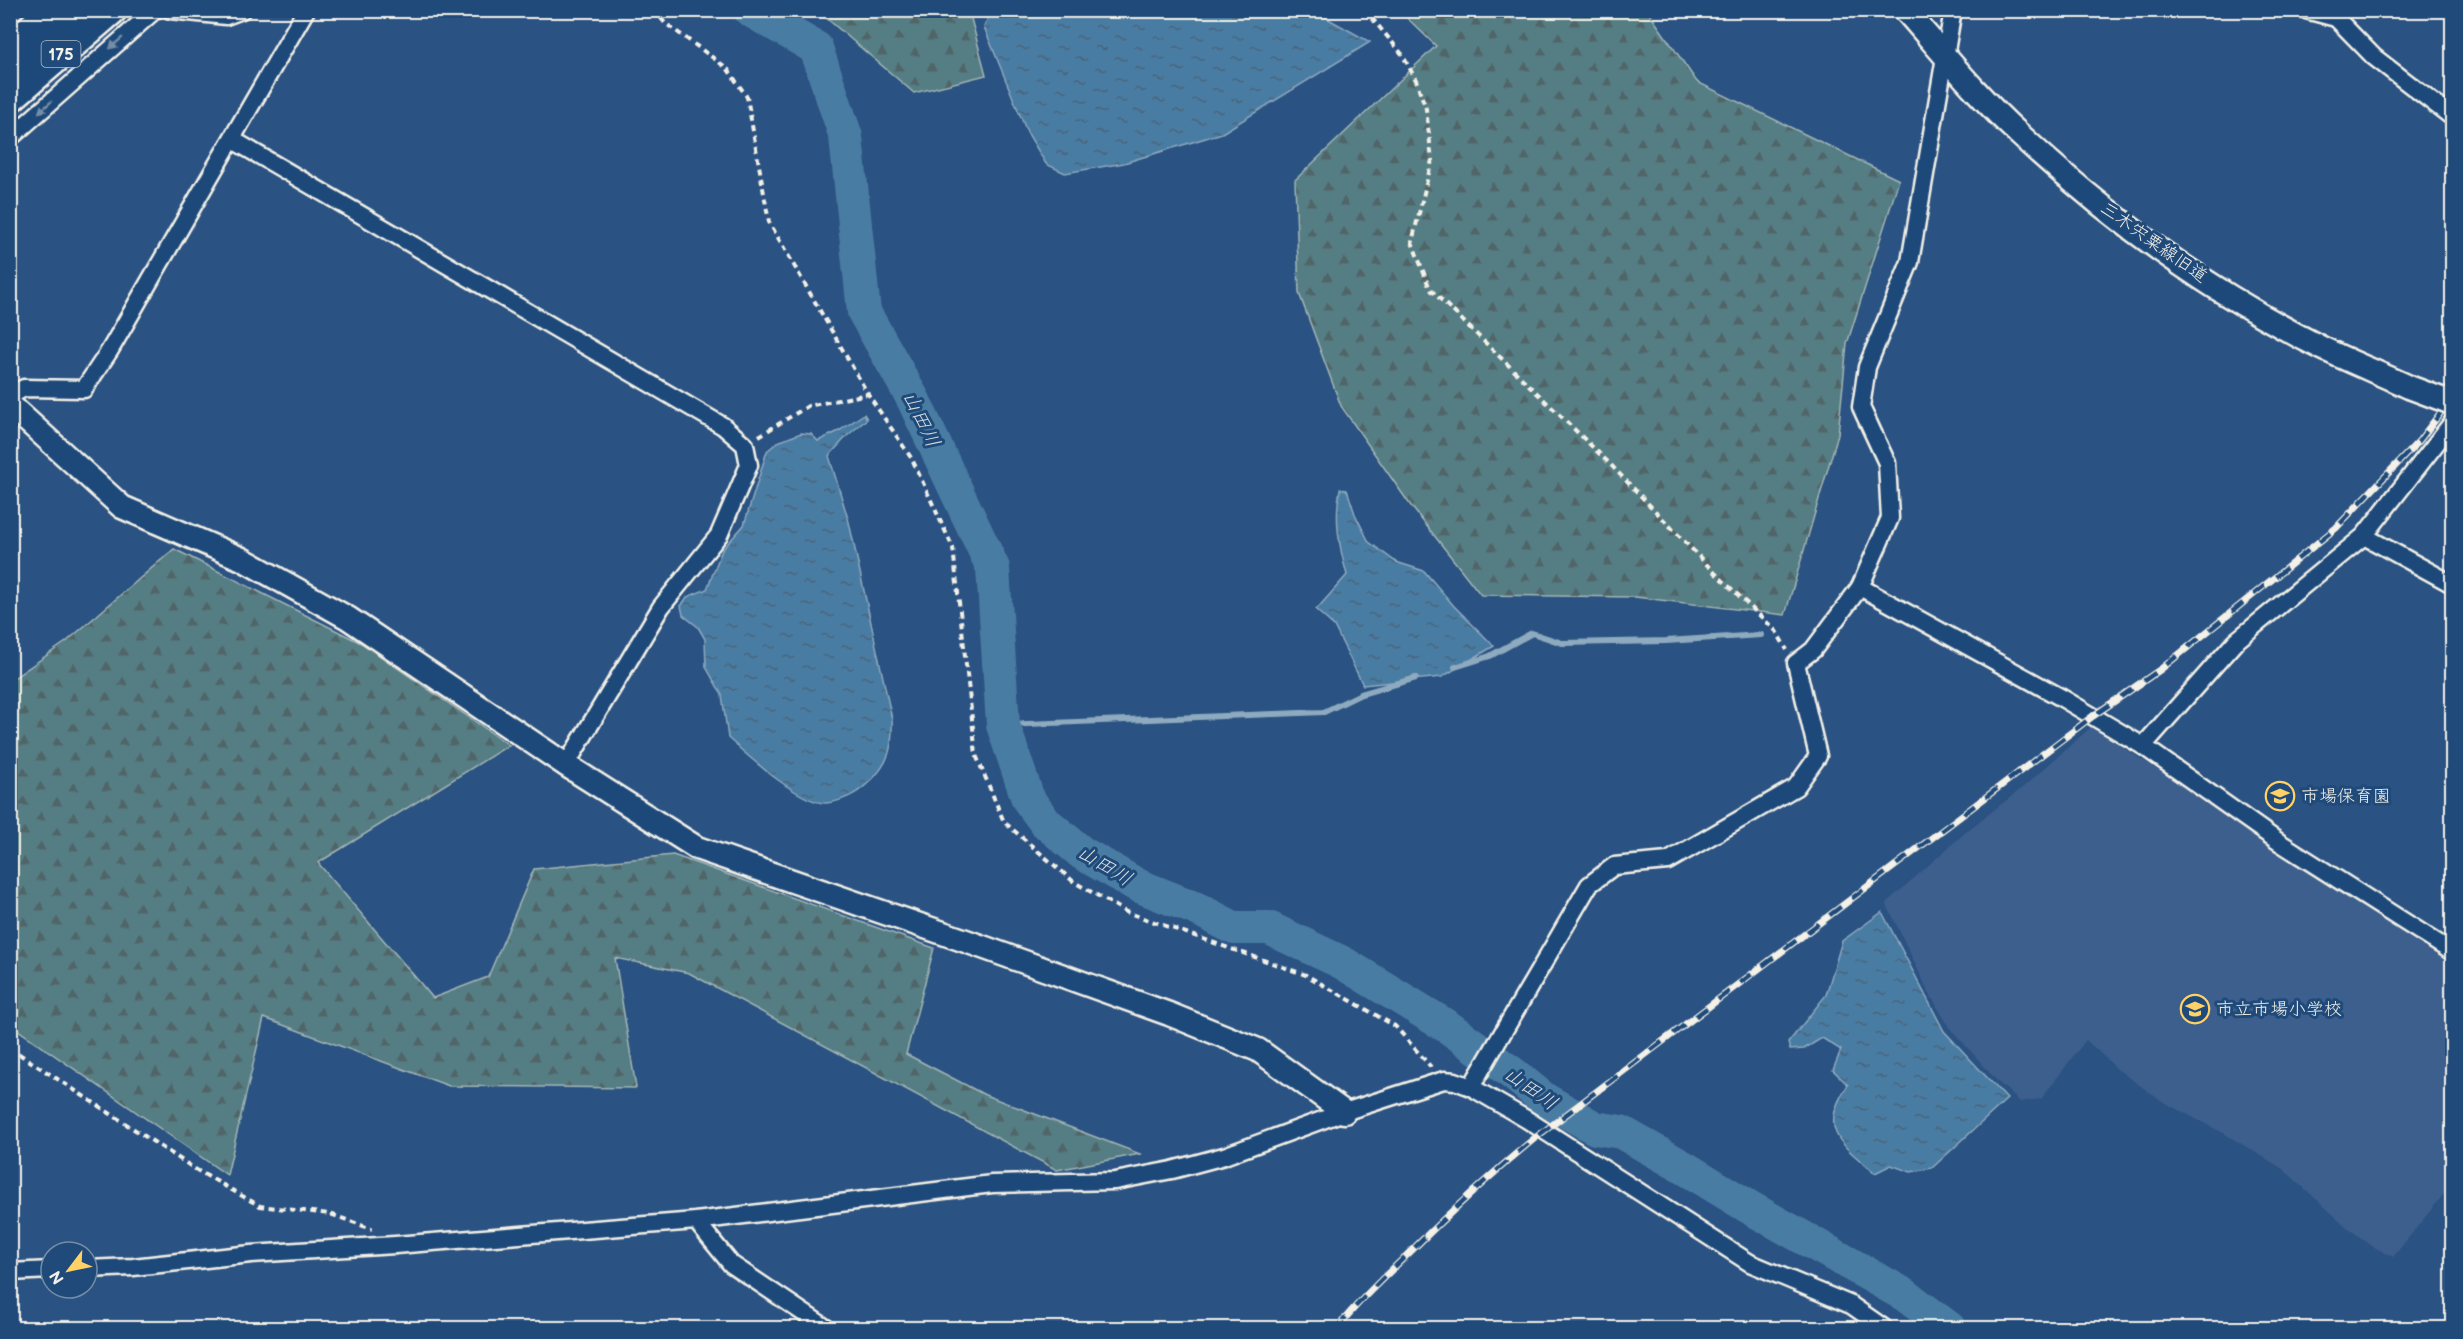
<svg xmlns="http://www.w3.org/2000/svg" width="2463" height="1339" viewBox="0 0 2463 1339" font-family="'Balsamiq Sans','Klee One',sans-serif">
<defs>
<pattern id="forest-firs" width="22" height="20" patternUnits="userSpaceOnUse" patternTransform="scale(1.5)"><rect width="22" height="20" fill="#557d84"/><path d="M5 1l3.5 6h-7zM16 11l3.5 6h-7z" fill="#506568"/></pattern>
<pattern id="water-ripples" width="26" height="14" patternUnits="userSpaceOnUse" patternTransform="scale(1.5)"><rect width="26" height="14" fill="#4a7ba3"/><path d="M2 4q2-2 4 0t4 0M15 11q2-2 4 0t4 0" fill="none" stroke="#4a6479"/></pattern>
</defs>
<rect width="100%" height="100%" fill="#2a5282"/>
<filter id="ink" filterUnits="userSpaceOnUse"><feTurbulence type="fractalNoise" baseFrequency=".0167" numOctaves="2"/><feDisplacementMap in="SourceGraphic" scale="12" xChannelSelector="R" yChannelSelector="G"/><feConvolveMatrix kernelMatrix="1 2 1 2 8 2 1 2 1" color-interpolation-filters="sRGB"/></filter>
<g filter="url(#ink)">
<path fill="#3c5f8d" d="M 2091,727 L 2357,897 L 2425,945 L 2452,962 L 2452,1184 L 2393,1257 L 2372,1246 L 2348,1228 L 2283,1169 L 2225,1134 L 2165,1103 L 2118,1070 L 2086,1040 L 2041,1099 L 2020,1102 L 1998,1082 L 1949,1027 L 1928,991 L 1886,903 L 1968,830 L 2021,789 Z"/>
<g fill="url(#forest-firs)" stroke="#a4b7b6" stroke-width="1.5">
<path d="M 1647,10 L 1697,82 L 1899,180 L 1847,344 L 1838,434 L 1785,615 L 1635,597 L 1481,595 L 1411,506 L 1341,406 L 1299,293 L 1295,180 L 1436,46 L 1400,11 Z"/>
<path d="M 818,11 L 969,11 L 986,75 L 914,93 Z"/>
<path d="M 174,549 L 361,643 L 509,745 L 318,863 L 433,998 L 488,977 L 534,869 L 673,855 L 934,948 L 906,1054 L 985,1095 L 1140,1154 L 1057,1170 L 689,973 L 615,958 L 636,1088 L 449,1086 L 264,1018 L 227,1175 L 11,1025 L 11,680 L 66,642 Z"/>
</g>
<g fill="url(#water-ripples)" stroke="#8eaabf" stroke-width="1.5">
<path d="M 1314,11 L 1370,42 L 1222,133 L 1124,163 L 1065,173 L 1046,164 L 1027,132 L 984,27 L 991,11 Z"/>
<path d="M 864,414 L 867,419 L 848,435 L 829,456 L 849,522 L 892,719 C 893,748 889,765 867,784 C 857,794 840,802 826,803 C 800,804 747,755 728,738 L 722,695 L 706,667 L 705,639 L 698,627 L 683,615 L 681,606 L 687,597 L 707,589 L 722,550 L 744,525 L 767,451 L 778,442 L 801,433 L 811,434 L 818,441 L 839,431 Z"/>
<path d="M 1340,489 L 1347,490 L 1355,514 L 1369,542 L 1396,562 L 1424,571 L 1454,606 L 1494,646 L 1442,677 L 1363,685 L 1334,626 L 1316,610 L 1347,575 C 1339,546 1334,519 1340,489 Z"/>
<path d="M 1882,912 L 1944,1031 L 2007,1099 L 1932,1168 L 1911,1172 L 1891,1165 L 1875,1173 C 1840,1143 1817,1130 1848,1085 L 1833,1070 L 1841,1050 L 1822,1038 L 1804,1049 L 1790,1050 L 1788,1043 L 1826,995 L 1842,941 Z"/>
</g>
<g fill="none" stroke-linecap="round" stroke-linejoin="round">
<g stroke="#8eaabf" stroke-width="6">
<path d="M 1455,667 L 1490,656 L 1532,633 L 1562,643 L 1666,641 L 1761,635"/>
<path d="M 1003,725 L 1324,712 L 1361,694 L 1416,678"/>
</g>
<path stroke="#4a7ba3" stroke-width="34" d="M 750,10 L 816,48 L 846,137 L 864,312 L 913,399 L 993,568 L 1003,725 L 1028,799 L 1045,822 L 1082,853 L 1137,885 L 1197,909 L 1234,928 L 1269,928 L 1343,963 L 1448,1027 L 1512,1073 L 1544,1099 L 1595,1128 L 1621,1132 L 1685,1168 L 1749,1207 L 1905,1295 L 1949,1328"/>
<g stroke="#f4f1e8" stroke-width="21">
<g id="street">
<path d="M 170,10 L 226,16 L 242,10"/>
<path d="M 2306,10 L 2336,18 L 2374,57 L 2452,117"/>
<path d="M 10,39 L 43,10"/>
<path d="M 10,138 L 155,10"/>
<path d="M 233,140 L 723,426 L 745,445 L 749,465 L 719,535 L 661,607 L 566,765"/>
<path d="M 10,396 L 24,388 L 84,389 L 110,350 L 306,10"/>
<path d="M 2364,536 L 2452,584"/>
<path d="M 1860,587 L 2062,698 L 2143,746 L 2279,842 L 2452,952"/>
<path d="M 2143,746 L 2236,641 L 2364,536 L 2452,423"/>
<path d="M 1471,1087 L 1589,885 L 1614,866 L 1668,861 L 1796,787 L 1818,756 L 1796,663 L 1813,650 L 1860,587 L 1890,518 L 1887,463 L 1861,407 L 1867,367 L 1910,262 L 1953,10"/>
<path d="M 696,1221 L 731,1264 L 826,1328"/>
<path d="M 87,1269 L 133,1267 L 251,1254 L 395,1245 L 696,1221 L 992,1184 L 1115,1181 L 1172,1170 L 1224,1156 L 1344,1112 L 1444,1080 L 1455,1081 L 1471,1087 L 1526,1119 L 1750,1263 L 1851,1305 L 1884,1328"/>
<path d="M 10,1272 L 51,1270"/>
</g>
</g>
<g stroke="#f4f1e8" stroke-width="27">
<g id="secondary">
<path d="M 1905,10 C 1942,52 1978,97 2019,134 C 2109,218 2212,293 2322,348 C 2351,362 2381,374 2409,387"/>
<path d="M 10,405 L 122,507 L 242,559 L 348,618 L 566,765 L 697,848 L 963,940 L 1169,1014 L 1258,1050 L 1344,1112"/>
</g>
</g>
<g stroke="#f4f1e8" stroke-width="33">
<g id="highway">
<path d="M 10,63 L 72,10"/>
<path d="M 10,98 L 112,10"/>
</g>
</g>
<g stroke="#f4f1e8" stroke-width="4" stroke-dasharray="6 4.5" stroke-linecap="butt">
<path d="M 654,10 L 665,23 L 727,68 L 747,97 L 769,222 L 868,394 L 912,459 L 953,548 L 976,755 L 1004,822 L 1074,882 L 1126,912 L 1306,975 L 1395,1026 L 1431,1067"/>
<path d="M 1365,10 L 1402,54 L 1416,80 L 1426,109 L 1432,160 L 1412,242 L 1430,289 L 1609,463 L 1715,573 L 1776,631 L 1787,650"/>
<path d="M 759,436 L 808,406 L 868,394"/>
<path d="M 10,1048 L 195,1169 L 260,1206 L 330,1214 L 372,1229"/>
</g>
<use href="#street" stroke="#1f4a7a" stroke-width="16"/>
<use href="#secondary" stroke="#1f4a7a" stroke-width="22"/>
<use href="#highway" stroke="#1f4a7a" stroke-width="28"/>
<g stroke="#f4f1e8" stroke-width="7">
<path id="rail" d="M 1337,1328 C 1358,1302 1382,1279 1406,1256 C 1448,1214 1490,1175 1535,1138 L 2093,716 L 2161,669 L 2336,528 L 2419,441 L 2452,398"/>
</g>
<use href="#rail" stroke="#1f4a7a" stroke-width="4.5" stroke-dasharray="14" stroke-linecap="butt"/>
<g stroke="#f4f1e8" stroke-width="27" stroke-linecap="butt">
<path id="secondary-bridge" d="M 2409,387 L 2452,403"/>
</g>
<use href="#secondary-bridge" stroke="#1f4a7a" stroke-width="22"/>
</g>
<defs><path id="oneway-solid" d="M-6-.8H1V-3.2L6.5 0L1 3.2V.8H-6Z" transform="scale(1.5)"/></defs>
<g fill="#748da6">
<use href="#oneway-solid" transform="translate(116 43) rotate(139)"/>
<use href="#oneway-solid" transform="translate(45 107) rotate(139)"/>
</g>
</g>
<defs>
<g id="school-ring" transform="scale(1.5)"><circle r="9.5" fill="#1f4a7a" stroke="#ffd166" stroke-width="1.5"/><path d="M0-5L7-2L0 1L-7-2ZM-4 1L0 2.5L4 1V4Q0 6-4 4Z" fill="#ffd166"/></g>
</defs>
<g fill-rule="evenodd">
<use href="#school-ring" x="2280" y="796"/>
<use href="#school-ring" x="2195" y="1009"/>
</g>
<g text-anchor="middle" stroke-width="6" stroke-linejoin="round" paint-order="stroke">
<rect fill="#1f4a7a" stroke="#b4bfc7" stroke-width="1.5" x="41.5" y="41" width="39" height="26" rx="4.5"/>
<g font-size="16" font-weight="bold" fill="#f4f1e8">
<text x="61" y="60">175</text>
</g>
<g font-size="18" fill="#f4f1e8" stroke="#1f4a7a">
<text transform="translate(2154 242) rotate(35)" y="6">三木宍粟線旧道</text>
</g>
<g font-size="18" fill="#f4f1e8" stroke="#1f4a7a" text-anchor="start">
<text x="2301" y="802">市場保育園</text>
<text x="2216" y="1015">市立市場小学校</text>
</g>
<g font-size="20" font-style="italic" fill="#dadfde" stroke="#1f4a7a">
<text transform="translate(922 419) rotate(64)" y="7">山田川</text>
<text transform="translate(1105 865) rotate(31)" y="7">山田川</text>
<text transform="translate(1531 1088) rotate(35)" y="7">山田川</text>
</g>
</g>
<rect width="2463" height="1339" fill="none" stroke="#1f4a7a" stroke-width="36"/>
<rect x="18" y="18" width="2427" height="1303" fill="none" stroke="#f4f1e8" stroke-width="2" filter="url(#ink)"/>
<g transform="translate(69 1270) rotate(238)"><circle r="28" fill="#1f4a7a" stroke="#748da6" stroke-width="1.5"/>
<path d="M0-4.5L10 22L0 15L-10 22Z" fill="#ffd166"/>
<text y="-9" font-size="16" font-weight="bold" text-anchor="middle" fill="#f4f1e8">N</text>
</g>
</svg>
